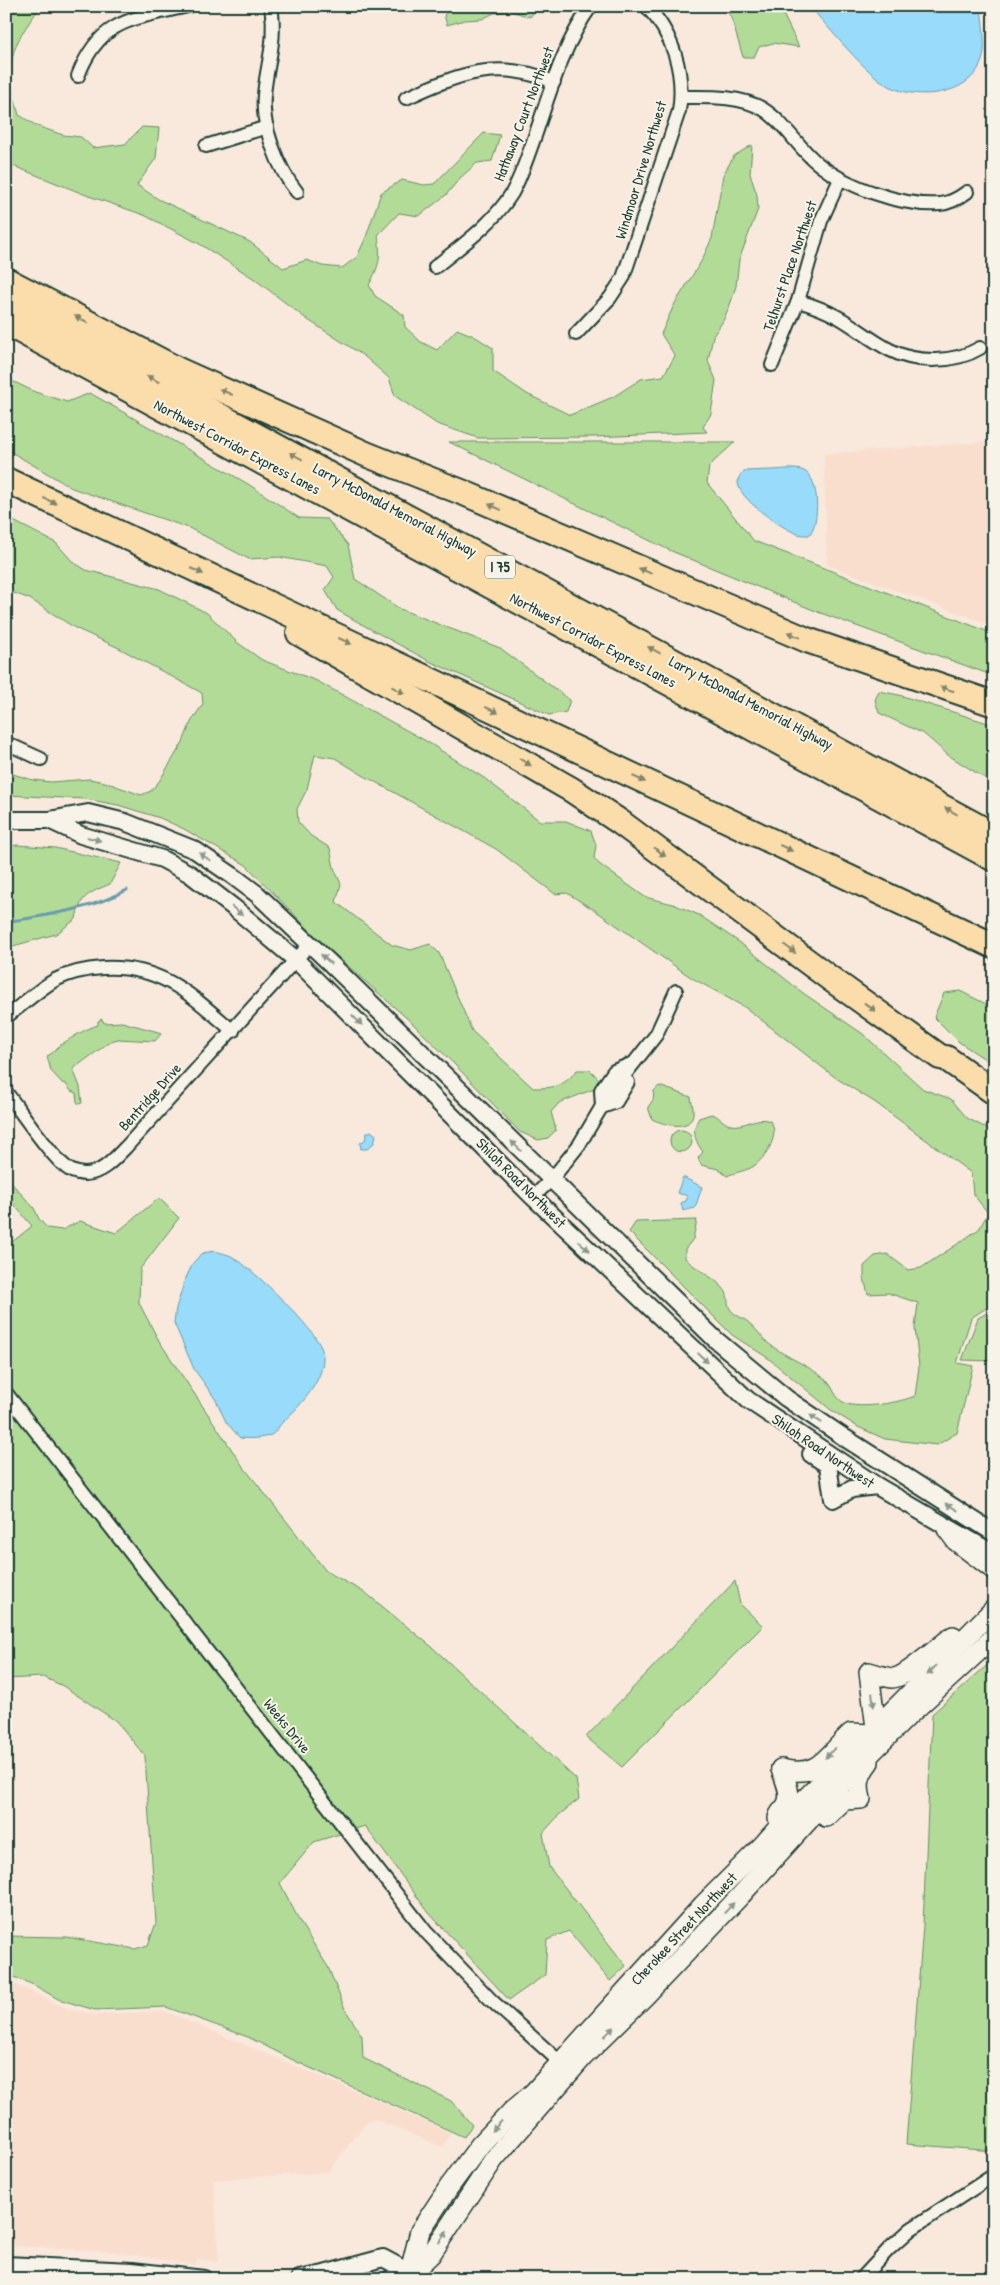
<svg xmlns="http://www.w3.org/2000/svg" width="1000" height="2285" viewBox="0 0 1000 2285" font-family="'Patrick Hand',sans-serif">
<rect width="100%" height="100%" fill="#f8e9dc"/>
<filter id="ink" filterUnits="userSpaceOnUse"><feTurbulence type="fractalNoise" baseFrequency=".02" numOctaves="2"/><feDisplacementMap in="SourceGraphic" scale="10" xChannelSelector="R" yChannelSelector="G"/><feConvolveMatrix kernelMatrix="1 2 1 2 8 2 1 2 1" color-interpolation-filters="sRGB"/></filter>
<g filter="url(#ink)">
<g fill="#f9dece">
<path d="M 994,441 L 994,626 L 827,565 L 824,454 Z"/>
<path d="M 6,1980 L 68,2009 L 96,2015 L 164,2011 L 379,2101 L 451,2133 L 442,2147 L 375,2119 L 367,2121 L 328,2172 L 214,2180 L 219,2262 L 198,2259 L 195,2265 L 115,2252 L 6,2245 Z"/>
</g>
<g fill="#b2db98" stroke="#688c66">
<path d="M 6,6 L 41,6 C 9,49 4,63 19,115 L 37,126 L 63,135 L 81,137 L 93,148 L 125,144 L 142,127 L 159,128 L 156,158 L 137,185 L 158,199 L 250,242 L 283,268 L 307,260 L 322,266 L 342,268 L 357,257 L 366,237 L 381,193 L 402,180 L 424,185 L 434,184 L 484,133 L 500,135 L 492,161 L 477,163 L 460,178 L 446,195 L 419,216 L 399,213 L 378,235 C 381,259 380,264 369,285 L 375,296 L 404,315 L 405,327 L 421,342 L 437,350 L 457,329 L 474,336 L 493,348 L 493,371 L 527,394 L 570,415 L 613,397 L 641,379 L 663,376 L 675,356 L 661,334 L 674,305 L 702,260 L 712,238 L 723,175 L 734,156 L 752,145 L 750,174 L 757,195 L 758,209 L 739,260 L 736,286 L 731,302 L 723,321 L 713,336 L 708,361 L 716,380 L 711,414 L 703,427 L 707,432 L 595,437 L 478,438 L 437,424 L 395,396 L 389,378 L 364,356 L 308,320 L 253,278 L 198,243 L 144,215 L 86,195 L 6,163 Z"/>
<path d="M 455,6 L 539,6 L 530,17 L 511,11 L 494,13 L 482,19 L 465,20 L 447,25 L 444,15 Z"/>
<path d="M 723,6 L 779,6 L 799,47 L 773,43 L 759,47 L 754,57 L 743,57 L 731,17 Z"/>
<path d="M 6,378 L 35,392 L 67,402 L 90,393 L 248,484 L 299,518 L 327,519 L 348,545 L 355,579 L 400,609 L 500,648 L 570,700 L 566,712 L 549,715 L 429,661 L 372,630 L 337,610 L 325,590 L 334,577 L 327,566 L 279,557 L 249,559 L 189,528 L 72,488 L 6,449 Z"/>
<path d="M 449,442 L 735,442 L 709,466 L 707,483 L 754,541 L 994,634 L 994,676 L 818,612 L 669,550 Z"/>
<path d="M 6,517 L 56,543 L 73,562 L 86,570 L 159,589 L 207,613 L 238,643 L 262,660 L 317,681 L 426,741 L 484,778 L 540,821 L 566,821 L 591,831 L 596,845 L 594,858 L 599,864 L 645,897 L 673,904 L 699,915 L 739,942 L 803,993 L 863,1034 L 923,1089 L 951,1099 L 967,1118 L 994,1132 L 994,1303 L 971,1318 L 957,1363 L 973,1366 L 957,1433 L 937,1445 L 885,1439 L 858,1427 L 831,1410 L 768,1358 L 732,1335 L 629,1232 L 636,1222 L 697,1220 L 693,1239 L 685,1249 L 685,1258 C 696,1270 713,1276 723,1288 C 730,1295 726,1302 730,1309 C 735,1316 742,1317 748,1322 C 756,1328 761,1337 769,1344 C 787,1358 809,1365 826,1380 C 834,1387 834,1398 845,1403 C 860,1410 901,1402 915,1396 L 919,1367 L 915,1328 L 918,1303 L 888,1293 L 868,1294 L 864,1278 L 864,1266 L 875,1256 L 887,1254 L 908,1270 L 921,1268 L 956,1245 L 979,1229 L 988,1213 L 973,1194 L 971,1173 L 876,1103 L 836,1078 L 746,1008 L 692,978 L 596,911 L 567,893 L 555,894 L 496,849 L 361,774 L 335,758 L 315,755 L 307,789 L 297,809 L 298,822 L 311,836 L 330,848 L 334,868 L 341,884 L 336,902 L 392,945 L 411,950 L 430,944 L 439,953 L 472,1031 L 533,1088 C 555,1088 563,1087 577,1070 L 590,1070 L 599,1079 L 594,1089 L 559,1103 L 551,1112 L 556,1130 L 548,1138 L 538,1140 L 520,1132 L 455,1065 L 411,1022 L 322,943 L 246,865 L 184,829 L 160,818 L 118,805 L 85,799 L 6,795 L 6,772 L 33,780 L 51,782 L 89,779 L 105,782 L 141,795 L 151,791 L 160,780 L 183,742 L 191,722 L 203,704 L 202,693 L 119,648 L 75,628 L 30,599 L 6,590 Z"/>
<path d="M 879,691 L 899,695 L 994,725 L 994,784 L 948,755 L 924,734 L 879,713 L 875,700 Z"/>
<path d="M 18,845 L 55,848 L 121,863 L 110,884 C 89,893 80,896 76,919 L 56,934 L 6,948 L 6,846 Z"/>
<path d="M 960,991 L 994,1008 L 994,1065 L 959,1042 L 934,1017 L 944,993 Z"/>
<path d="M 102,1019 L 104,1023 L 122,1022 L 162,1033 L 155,1041 L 118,1039 L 111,1041 L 73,1069 L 80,1087 L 82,1103 L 79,1104 L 77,1102 L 76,1093 L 71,1091 L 65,1083 L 63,1084 L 51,1071 L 47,1056 C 56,1052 54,1049 62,1044 C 73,1037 85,1029 98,1025 L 98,1021 Z"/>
<path d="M 659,1086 L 691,1097 C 691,1102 694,1108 693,1113 C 692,1133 662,1124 652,1119 L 648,1107 L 653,1100 L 654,1091 Z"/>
<path d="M 711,1114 C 719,1115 723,1124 731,1125 C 745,1128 756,1115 770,1121 C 781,1134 766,1157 754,1166 C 747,1171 735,1172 727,1176 L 718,1169 L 701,1165 L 698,1158 L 703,1152 C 695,1141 691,1130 699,1118 Z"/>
<circle cx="681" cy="1141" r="11"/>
<path d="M 6,1177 L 34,1208 L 39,1219 L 47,1228 L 62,1230 L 80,1221 L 116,1233 L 159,1198 L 179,1218 L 140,1269 L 139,1303 L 159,1341 L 242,1465 L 326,1571 L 367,1594 L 432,1647 L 576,1779 L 579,1799 L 559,1815 L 543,1833 L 549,1867 L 626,1966 L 610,1981 L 569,1931 L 547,1940 L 545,1975 L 509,2000 L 429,1913 L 365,1826 L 314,1842 L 280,1883 L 301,1924 L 328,1967 L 345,2009 L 362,2036 L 363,2058 L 451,2101 L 472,2125 L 464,2137 L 297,2062 L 248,2037 L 166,2007 L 95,2010 L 58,1999 L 34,1985 L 6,1974 L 6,1936 L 66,1937 L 135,1949 L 148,1945 L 156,1923 L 145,1756 L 116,1721 L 63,1686 L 43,1677 L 6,1679 L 6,1247 L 32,1226 L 6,1195 Z"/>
<path d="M 994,1309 L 994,1361 L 962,1360 L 978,1318 Z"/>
<path d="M 735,1581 L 740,1604 L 763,1626 L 622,1767 L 586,1737 Z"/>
<path d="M 994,1659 L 994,2151 L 906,2144 L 923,1926 L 932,1714 Z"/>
</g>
<g fill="#98dbfa" stroke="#689cab">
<path d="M 809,6 L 981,6 C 982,23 988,48 981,63 C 968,96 918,100 891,87 C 866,75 829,27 809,6 Z"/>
<path d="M 770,470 C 779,470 796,467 804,471 C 820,478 820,524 809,535 C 806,535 801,535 798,534 C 783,529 736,498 738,481 C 738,478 740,476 741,474 L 746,471 Z"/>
<path d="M 371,1131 L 376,1135 L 374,1143 L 367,1149 L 361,1149 L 360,1143 L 365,1140 L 367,1133 Z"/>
<path d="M 683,1177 L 702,1187 L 695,1208 L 683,1211 L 681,1203 L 686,1201 L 688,1196 L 677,1193 Z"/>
<path d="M 215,1251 C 221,1253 228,1254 233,1257 C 253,1269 316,1329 322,1350 C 329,1376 300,1406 284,1421 C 279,1425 276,1433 271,1435 C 261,1439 250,1439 240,1438 L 226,1422 L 216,1400 L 194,1369 L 174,1323 L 176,1308 L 185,1280 L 193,1263 L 202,1253 Z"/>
</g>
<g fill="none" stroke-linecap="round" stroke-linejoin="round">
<path stroke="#689cab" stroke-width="3" d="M 6,922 C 47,915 90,910 127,890"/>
<g stroke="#1f3d34" stroke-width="16">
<g id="minor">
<path d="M 271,6 C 277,41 267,62 264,95 C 261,125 278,169 297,192"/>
<path d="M 78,76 C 100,18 134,19 188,6"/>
<path d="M 681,97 C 707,97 739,95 763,109 C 784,122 797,146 816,162 C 844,186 903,207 940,204 C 951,203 959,198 967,192"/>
<path d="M 406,98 C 459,74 497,58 554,82"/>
<path d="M 206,146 L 267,127"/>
<path d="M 435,267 C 462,245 493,224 512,193 C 522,175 528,155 535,136 C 550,92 563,45 591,6"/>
<path d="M 798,301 C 812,305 825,310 838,317 C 856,327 872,341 890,350 C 917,364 955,363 980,348"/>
<path d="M 576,334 L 610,298 L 623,278 L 679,111 C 685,73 673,33 646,6"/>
<path d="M 772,365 L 798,301 L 821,221 L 840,179"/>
<path d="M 6,743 L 41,759"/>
<path d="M 6,1017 C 22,1005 38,990 55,980 C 69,973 87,969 103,968 C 162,965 191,995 233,1031"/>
<path d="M 6,1092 C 19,1109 54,1161 70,1170 C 73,1172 81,1174 85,1174 C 102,1174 115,1158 126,1147 L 310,944"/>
<path d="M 602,1107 L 601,1090 L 614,1071 L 631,1064"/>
<path d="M 602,1107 L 616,1102 L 628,1082"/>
<path d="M 533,1197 L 551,1180 L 579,1145 L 608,1096 L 656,1035 L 676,991"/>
<path d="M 6,1393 L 426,1932 L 492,2001 L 561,2063"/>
<path d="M 861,2279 L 889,2249 L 911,2229 L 994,2175"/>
</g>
</g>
<g stroke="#1f3d34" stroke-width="20">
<g id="tertiary">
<path d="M 6,820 L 49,820 L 88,813 L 125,822 L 195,850 L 233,876 L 257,894 L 331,964 L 716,1340 L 786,1398 L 845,1438 L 994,1533"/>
<path d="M 49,820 L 81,835 L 162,859 L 190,874 L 233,907 L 295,959 L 533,1197 L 748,1400 L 877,1486 L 994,1554"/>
<path d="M 811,1454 L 828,1465 L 833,1499 L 852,1489 L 877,1486"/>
<path d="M 6,2265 L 132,2271 L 204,2279"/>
<path d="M 299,2279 L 324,2274 L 383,2258 L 411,2273"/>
<path d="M 390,2279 L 411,2273"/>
</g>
</g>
<g stroke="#1f3d34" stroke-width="22">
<g id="secondary">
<path d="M 947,1529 L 956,1541 L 994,1570"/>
<path d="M 876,1728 L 869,1672 C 876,1674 884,1677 892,1678 C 904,1679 940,1645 953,1636"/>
<path d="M 781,1769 C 819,1779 826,1756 851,1733 L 871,1734"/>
<path d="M 826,1817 L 844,1800 L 861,1799 C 857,1783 859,1775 869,1762"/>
<path d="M 778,1818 C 779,1812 784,1810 787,1804 C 792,1793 785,1780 781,1769"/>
<path d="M 411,2273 L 431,2254 L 494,2159 L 583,2057 L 644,1997 L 741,1895 L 855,1769 L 908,1716 L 994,1637"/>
<path d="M 408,2279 L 420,2231 L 449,2187 L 480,2145 L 512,2111 L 533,2093 L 703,1905 L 762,1846 L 792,1812 L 994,1609"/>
</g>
</g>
<g stroke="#1f3d34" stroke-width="28">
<g id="motorway">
<path d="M 6,280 L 178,370 L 368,455 L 464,493 L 807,640 L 994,704"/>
<path d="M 6,300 L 994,835"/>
<path d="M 6,323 L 994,859"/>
<path d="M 6,480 L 994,946"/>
<path d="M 299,633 L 572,790 L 620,822 L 831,979 L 940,1057 L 946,1058 L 994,1092"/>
</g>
</g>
<use href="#minor" stroke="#f7f3e8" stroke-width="12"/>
<use href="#tertiary" stroke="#f7f3e8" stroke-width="16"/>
<use href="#secondary" stroke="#f7f3e8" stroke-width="19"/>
<use href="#motorway" stroke="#faddab" stroke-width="24"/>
</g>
<defs><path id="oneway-solid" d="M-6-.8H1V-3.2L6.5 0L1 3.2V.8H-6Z" transform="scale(1.25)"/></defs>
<g fill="#82856a">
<use href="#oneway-solid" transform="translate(81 319) rotate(-152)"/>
<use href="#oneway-solid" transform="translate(153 379) rotate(-152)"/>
<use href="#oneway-solid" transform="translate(226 392) rotate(-155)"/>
<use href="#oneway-solid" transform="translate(296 456) rotate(-152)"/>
<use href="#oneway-solid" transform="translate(50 501) rotate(25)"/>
<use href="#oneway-solid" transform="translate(495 507) rotate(-156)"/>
<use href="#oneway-solid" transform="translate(197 571) rotate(25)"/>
<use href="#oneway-solid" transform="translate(645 571) rotate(-157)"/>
<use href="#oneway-solid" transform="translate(794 635) rotate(-157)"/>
<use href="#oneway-solid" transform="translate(345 641) rotate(25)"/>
<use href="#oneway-solid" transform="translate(654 650) rotate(-152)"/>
<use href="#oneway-solid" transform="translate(947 689) rotate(-162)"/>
<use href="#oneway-solid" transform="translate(398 690) rotate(29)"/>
<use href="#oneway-solid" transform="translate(492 710) rotate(25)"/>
<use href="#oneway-solid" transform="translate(525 762) rotate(31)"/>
<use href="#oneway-solid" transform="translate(639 779) rotate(25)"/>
<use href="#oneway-solid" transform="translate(951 811) rotate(-151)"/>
<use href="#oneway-solid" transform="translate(786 848) rotate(25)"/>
<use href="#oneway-solid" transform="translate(660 852) rotate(37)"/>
<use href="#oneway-solid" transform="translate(790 949) rotate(37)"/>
<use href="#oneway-solid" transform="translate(870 1007) rotate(36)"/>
</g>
<g fill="#8b988e">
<use href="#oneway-solid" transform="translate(94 839) rotate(15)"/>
<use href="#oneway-solid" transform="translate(205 857) rotate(-145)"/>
<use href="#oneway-solid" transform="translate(237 911) rotate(40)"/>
<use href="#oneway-solid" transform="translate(326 959) rotate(-137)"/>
<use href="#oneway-solid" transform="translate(357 1020) rotate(45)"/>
<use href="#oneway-solid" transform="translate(516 1146) rotate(-136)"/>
<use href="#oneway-solid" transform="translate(584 1246) rotate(44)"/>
<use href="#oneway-solid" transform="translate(703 1358) rotate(43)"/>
<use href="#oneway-solid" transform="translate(816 1419) rotate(-146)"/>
<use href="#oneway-solid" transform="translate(952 1507) rotate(-148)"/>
<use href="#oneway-solid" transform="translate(932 1670) rotate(134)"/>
<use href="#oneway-solid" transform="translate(873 1700) rotate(83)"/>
<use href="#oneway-solid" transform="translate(830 1753) rotate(133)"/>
<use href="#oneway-solid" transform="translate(729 1908) rotate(-47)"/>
<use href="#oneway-solid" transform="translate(609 2032) rotate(-45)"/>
<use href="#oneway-solid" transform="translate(497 2126) rotate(133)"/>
<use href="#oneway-solid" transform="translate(443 2237) rotate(-54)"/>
</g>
</g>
<g text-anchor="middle" stroke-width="4" stroke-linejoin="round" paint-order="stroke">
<rect fill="#f7f3e8" stroke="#60746a" stroke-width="1" x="485" y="555.5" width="30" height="23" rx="4"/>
<g font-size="14" font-weight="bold" fill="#1f3d34">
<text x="500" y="572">I 75</text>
</g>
<g font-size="15" fill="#1f3d34" stroke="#f7f3e8">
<text transform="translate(524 114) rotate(-69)" y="5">Hathaway Court Northwest</text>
<text transform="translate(641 170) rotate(-73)" y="5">Windmoor Drive Northwest</text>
<text transform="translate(790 266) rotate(-71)" y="5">Telhurst Place Northwest</text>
<text transform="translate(237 447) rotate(28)" y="5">Northwest Corridor Express Lanes</text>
<text transform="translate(395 510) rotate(28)" y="5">Larry McDonald Memorial Highway</text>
<text transform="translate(593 640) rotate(28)" y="5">Northwest Corridor Express Lanes</text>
<text transform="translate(751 703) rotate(28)" y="5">Larry McDonald Memorial Highway</text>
<text transform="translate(150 1097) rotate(-48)" y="5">Bentridge Drive</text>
<text transform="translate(521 1183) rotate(45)" y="5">Shiloh Road Northwest</text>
<text transform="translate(823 1451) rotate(34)" y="5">Shiloh Road Northwest</text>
<text transform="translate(287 1726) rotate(51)" y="5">Weeks Drive</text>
<text transform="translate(684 1929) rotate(-47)" y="5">Cherokee Street Northwest</text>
</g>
</g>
<rect width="1000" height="2285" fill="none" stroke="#f7f3e8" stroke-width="25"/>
<rect x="12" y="12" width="975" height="2260" fill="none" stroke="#1f3d34" stroke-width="2" filter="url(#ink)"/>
</svg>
